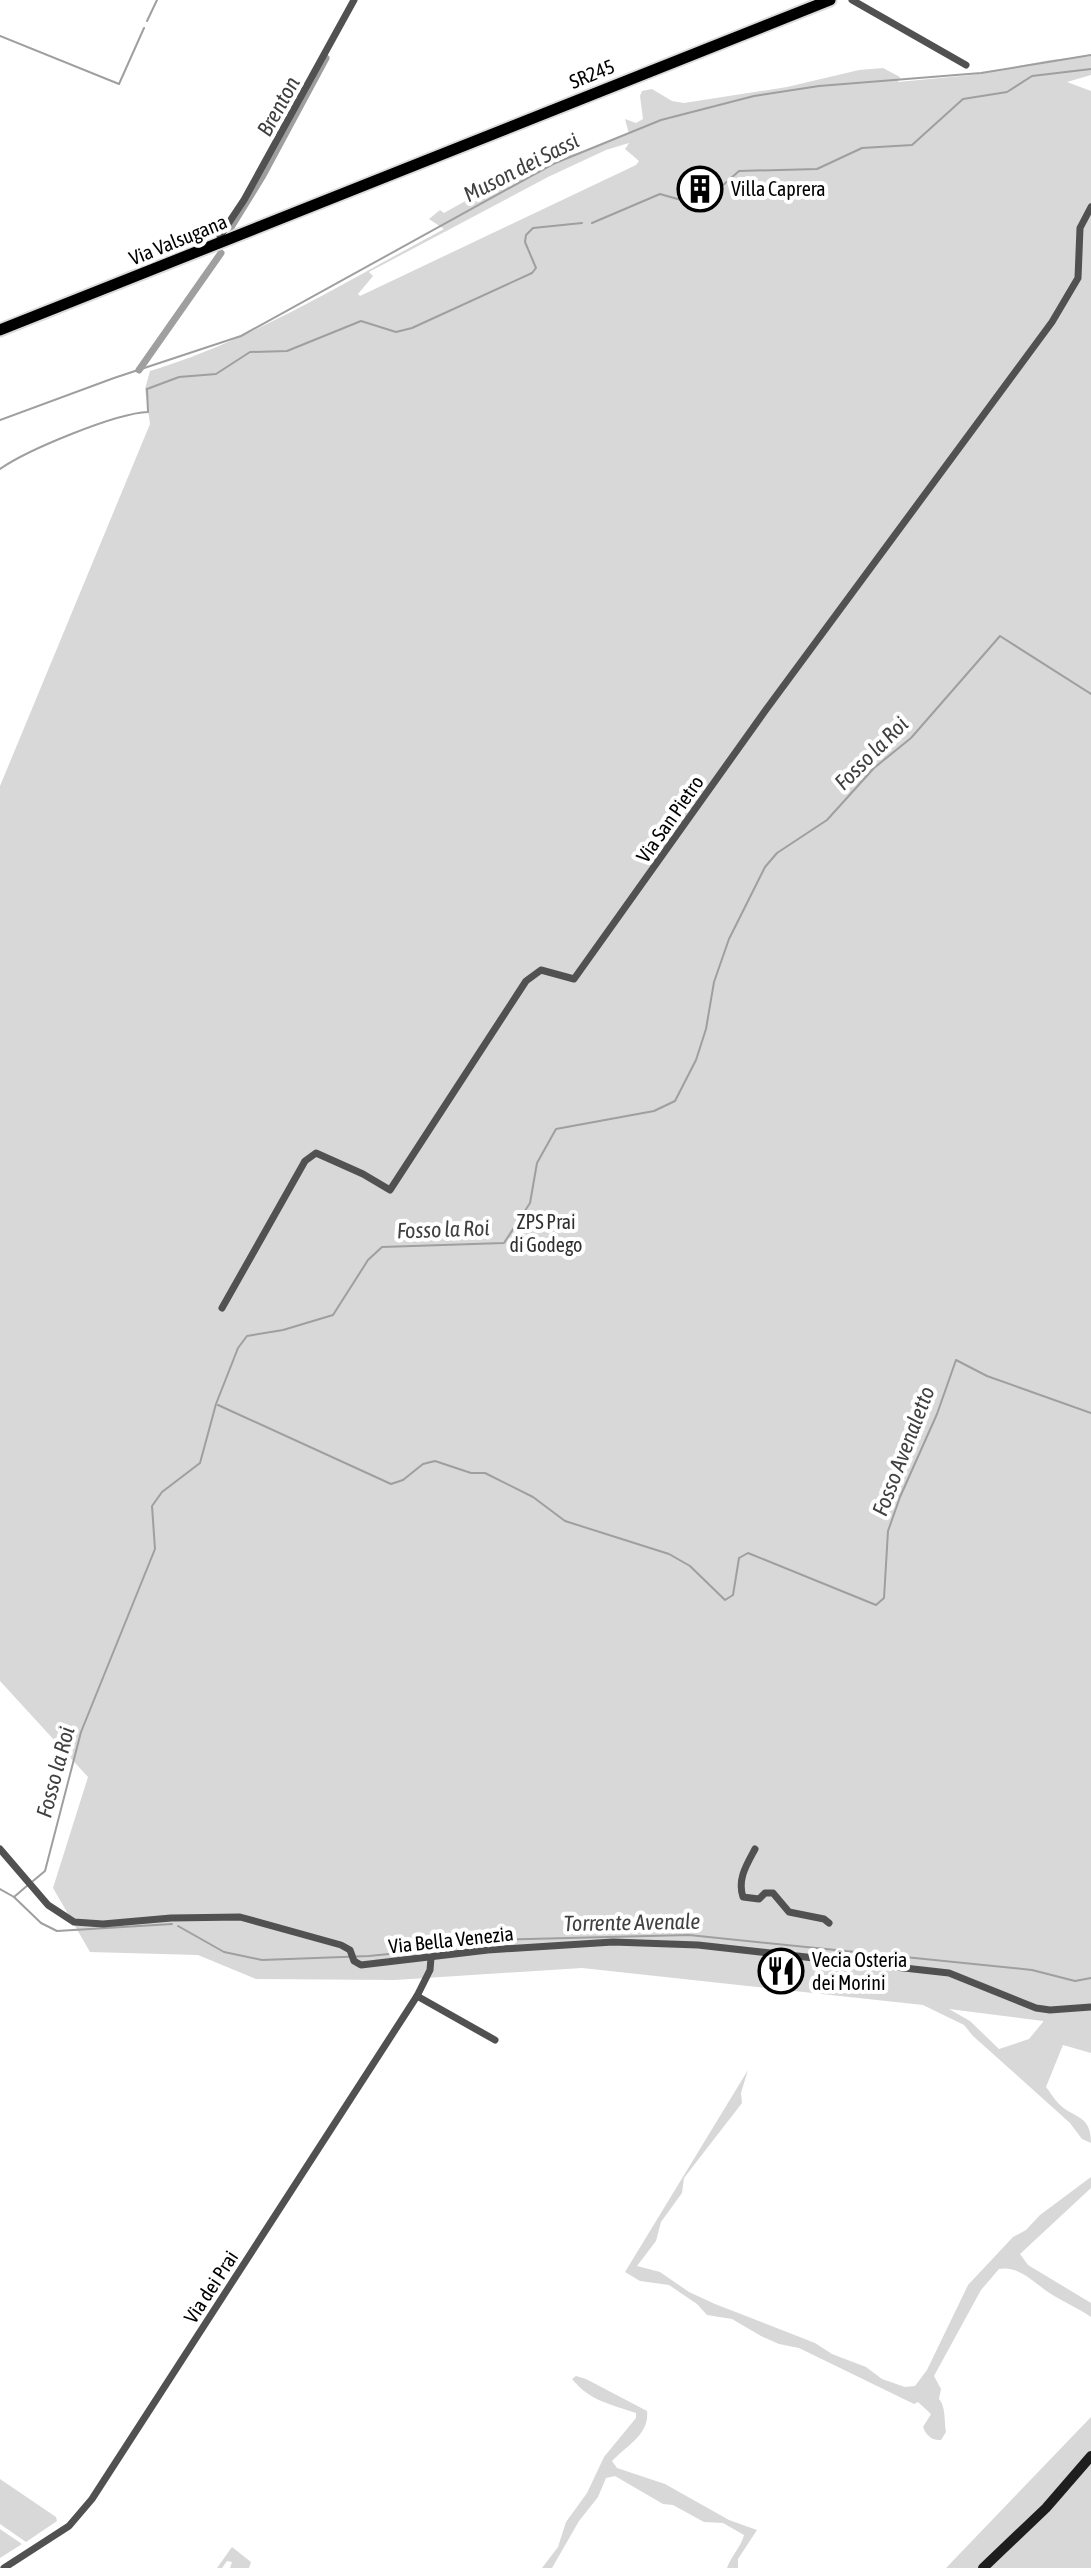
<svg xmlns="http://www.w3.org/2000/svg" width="1091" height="2568" viewBox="0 0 1091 2568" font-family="'Asap Condensed',sans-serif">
<rect width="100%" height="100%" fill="#fff"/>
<g fill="#d8d8d8" fill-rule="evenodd">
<path d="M 1091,56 L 1091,75 L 1067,82 L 1091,91 L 1091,2053 L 1063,2045 L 1046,2087 C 1050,2092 1054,2099 1059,2104 C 1074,2119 1091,2114 1091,2143 L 1082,2139 L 1070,2123 L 973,2036 L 964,2025 L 923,2005 L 582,1968 L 395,1980 L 256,1979 L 198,1955 L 90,1952 L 53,1888 L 88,1777 L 0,1681 L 0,786 L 150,424 L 145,389 L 150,371 C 255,339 348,280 444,229 L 429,219 L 440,210 L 444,213 L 497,183 L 495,177 C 522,169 543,151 569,140 L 575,154 L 629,134 L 625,119 L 636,123 L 643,119 L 640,96 L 642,91 L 652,89 L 672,101 L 684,103 L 787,87 L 859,70 L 883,68 L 900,77 L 898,82 L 972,75 L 1050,60 ZM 629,143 L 625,149 L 639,161 L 636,165 L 360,296 L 358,294 L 373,276 L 369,272 L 548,177 L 606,150 ZM 949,2009 L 1043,2021 L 1043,2022 L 1029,2039 L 999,2049 L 970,2021 Z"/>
<path d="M 748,2070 L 741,2093 L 742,2103 L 684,2178 L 682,2193 L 661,2222 L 656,2241 L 637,2266 L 660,2272 L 689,2292 L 715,2304 L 815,2343 L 832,2354 L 866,2367 L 882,2379 L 905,2387 L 915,2386 L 927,2370 L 968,2285 L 1013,2237 L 1026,2230 L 1040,2215 L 1091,2177 L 1091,2188 L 1020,2254 L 1028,2265 L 1091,2303 L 1091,2317 C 1078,2308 1064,2302 1051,2294 C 1035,2284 1019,2265 999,2269 L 981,2290 L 934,2376 L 941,2389 L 939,2399 C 946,2406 944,2422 946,2432 L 941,2440 C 932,2441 926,2435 923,2427 L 931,2414 L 918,2402 L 914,2404 L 799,2348 L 779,2344 L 761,2336 L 732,2319 L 707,2315 L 697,2304 L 669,2285 L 640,2281 L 625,2272 Z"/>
<path d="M 576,2376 L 586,2379 L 647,2411 C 650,2434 626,2446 612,2461 L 617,2468 L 665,2484 L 729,2520 L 757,2530 L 738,2559 L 738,2568 L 727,2568 C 731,2556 741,2547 744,2535 L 723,2523 L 704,2522 L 673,2505 L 663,2504 L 615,2476 L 606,2478 L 598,2497 L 579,2521 L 552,2568 L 542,2568 L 558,2547 L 566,2522 L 587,2493 L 604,2457 L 636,2418 L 636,2413 C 611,2404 591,2402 572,2379 Z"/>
<path d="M 1091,2417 L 1091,2568 L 946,2568 Z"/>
<path d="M 0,2479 L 56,2517 L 57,2521 L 26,2542 L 0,2524 Z"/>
<path d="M 0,2529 L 22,2544 L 0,2558 Z"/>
<path d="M 232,2547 L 251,2562 L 249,2568 L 230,2568 L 232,2562 L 227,2561 L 222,2568 L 217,2568 Z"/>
</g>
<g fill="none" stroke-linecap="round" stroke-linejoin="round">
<g stroke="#9f9f9f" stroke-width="2">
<path d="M 147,21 L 157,0"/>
<path d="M 0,36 L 119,84 L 144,28"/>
<path d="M 592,223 L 660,194 L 695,204 L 704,202 L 739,171 L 817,169 L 862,148 L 912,145 L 963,99 L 1007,92 L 1032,76 L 1091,69"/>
<path d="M 0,420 L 114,378 L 241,336 L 553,164 L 661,120 L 754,96 L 819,86 L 981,73 L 1091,55"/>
<path d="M 0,469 C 27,450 116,413 148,412 L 147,389 L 179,377 L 216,374 L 250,352 L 287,351 L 361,321 L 396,332 L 412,328 L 532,273 L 536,268 L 525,242 L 526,235 L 533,228 L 582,223"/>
<path d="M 218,1405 L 391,1484 L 403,1480 L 423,1464 L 435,1461 L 471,1473 L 485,1473 L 533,1497 L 565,1521 L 669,1554 L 690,1566 L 725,1600 L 733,1595 L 739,1558 L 748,1553 L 876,1605 L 884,1598 L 888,1531 L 900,1497 L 937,1414 L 956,1360 L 987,1376 L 1091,1413"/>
<path d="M 33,1881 L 45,1871 L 81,1732 L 155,1549 L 152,1506 L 162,1492 L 200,1463 L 216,1404 L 238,1348 L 247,1336 L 283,1330 L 333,1315 L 368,1260 L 382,1247 L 504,1243 L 530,1203 L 537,1163 L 556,1129 L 654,1111 L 675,1101 L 696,1060 L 706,1029 L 714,982 L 729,939 L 765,867 L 777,853 L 827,820 L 874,768 L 911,738 L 1000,636 L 1091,694"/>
<path d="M 0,1889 L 14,1897 L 41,1923 L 57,1931 L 172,1924"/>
<path d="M 14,1897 L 28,1885"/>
<path d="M 178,1926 L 224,1952 L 262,1960 L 369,1956 L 429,1950 L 487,1940 L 689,1935 L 1032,1970 L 1075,1981 L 1091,1978"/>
</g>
<g stroke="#9f9f9f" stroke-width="7">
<path d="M 230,229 L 262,177 L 326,58"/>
<path d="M 139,370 L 221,253"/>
</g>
<g stroke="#dbdbdb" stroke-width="15">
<path id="primary" d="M 0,330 L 830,0"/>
</g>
<g stroke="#515151" stroke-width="7">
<path d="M 852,0 L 966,65"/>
<path d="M 221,242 L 220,236 L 244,200 L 354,0"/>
<path d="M 222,1308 L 305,1161 L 316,1153 L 363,1174 L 390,1190 L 526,981 L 541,970 L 574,979 L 765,711 L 1052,322 L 1078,278 L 1080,228 L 1091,207"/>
<path d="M 0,1849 L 48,1905 L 74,1922 L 103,1924 L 171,1918 L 240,1917 L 341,1945 L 350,1950 L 354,1961 L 361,1965 L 488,1950 L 613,1942 L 698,1945 L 949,1973 L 1036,2008 L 1050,2010 L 1091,2007"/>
<path d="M 755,1849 C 747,1864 737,1879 743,1897 L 759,1899 L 765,1893 L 773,1893 L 789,1912 L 824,1919 L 829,1923"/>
<path d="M 417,1996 L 495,2040"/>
<path d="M 4,2568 L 69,2526 L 92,2499 L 417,1996 L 430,1970 L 431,1958"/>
</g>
<path stroke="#1e1e1e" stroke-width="10" d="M 983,2568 L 1046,2508 L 1091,2456"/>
<use href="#primary" stroke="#000" stroke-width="11"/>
</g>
<defs>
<g id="building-ring" transform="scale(2.3)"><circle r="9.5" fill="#fff" stroke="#000" stroke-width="1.5"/><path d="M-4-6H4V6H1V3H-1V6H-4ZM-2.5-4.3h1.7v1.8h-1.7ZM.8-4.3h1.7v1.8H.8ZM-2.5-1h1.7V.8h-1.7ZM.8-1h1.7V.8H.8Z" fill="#000"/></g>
<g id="restaurant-ring" transform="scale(2.3)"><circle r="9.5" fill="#fff" stroke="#000" stroke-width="1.5"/><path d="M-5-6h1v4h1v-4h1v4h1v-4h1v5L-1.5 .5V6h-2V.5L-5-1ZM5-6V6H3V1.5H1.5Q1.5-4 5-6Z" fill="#000"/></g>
</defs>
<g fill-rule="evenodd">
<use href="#building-ring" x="700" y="189"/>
<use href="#restaurant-ring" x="781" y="1971"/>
</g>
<g text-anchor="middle" stroke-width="8" stroke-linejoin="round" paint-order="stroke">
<g font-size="20" fill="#000" stroke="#fff">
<text transform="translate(592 74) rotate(-22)" y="7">SR245</text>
<text transform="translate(178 240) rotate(-22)" y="7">Via Valsugana</text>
<text transform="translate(670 819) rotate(-55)" y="7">Via San Pietro</text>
<text transform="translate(451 1940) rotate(-6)" y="7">Via Bella Venezia</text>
<text transform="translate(211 2287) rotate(-57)" y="7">Via dei Prai</text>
</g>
<g font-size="20" fill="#000" stroke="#fff" text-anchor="start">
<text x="731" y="196">Villa Caprera</text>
<text x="812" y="1967">Vecia Osteria<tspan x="812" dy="23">dei Morini</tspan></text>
</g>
<g font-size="20" fill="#2f2f2f" stroke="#fff">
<text x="546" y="1229">ZPS Prai<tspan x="546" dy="23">di Godego</tspan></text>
</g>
<g font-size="22" font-style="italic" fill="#404040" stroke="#fff">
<text transform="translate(278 106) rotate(-61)" y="8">Brenton</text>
<text transform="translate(521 167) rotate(-27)" y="8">Muson dei Sassi</text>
<text transform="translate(871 753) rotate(-45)" y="8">Fosso la Roi</text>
<text transform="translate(443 1229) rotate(-2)" y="8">Fosso la Roi</text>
<text transform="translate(903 1451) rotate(-69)" y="8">Fosso Avenaletto</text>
<text transform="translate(55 1772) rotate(-75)" y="8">Fosso la Roi</text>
<text transform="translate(632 1922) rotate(-1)" y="8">Torrente Avenale</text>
</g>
</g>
</svg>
